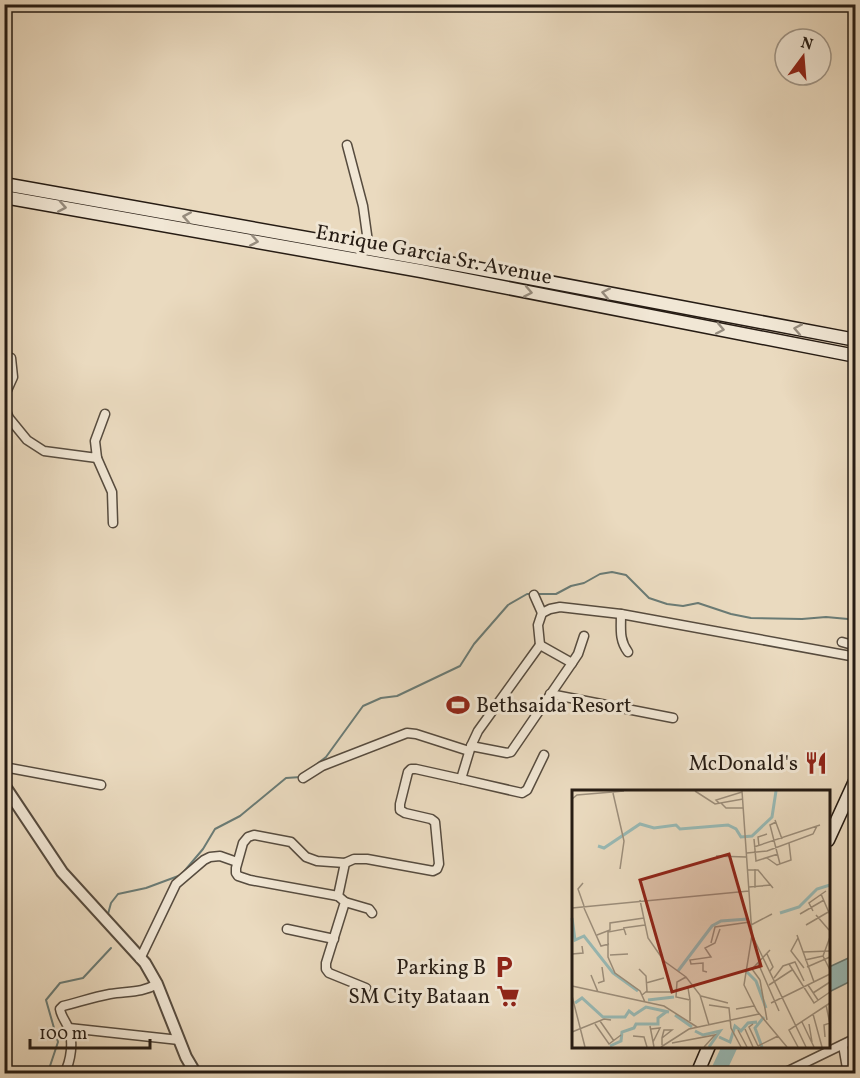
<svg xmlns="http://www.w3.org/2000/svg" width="860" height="1078" viewBox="0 0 860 1078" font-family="Vollkorn,serif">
<rect width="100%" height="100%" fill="#eadabf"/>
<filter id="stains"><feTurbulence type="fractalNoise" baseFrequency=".00333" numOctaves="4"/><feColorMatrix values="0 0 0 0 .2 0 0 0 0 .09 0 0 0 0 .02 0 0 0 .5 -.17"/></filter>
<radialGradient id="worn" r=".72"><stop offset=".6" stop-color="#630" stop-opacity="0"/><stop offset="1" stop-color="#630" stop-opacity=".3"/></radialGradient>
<path fill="#98bab6" stroke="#6a7b75" stroke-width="1.5" d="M 855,955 L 855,979 L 829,992 L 829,967 Z"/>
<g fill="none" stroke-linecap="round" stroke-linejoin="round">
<g stroke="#6a7b75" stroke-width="2">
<path d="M 538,594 L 556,594 L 571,586 L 584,583 L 600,574 L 612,572 L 626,575 L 649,598 L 667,604 L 683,606 L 698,603 L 731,614 L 751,618 L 802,619 L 826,617 L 848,619 L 856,623"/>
<path d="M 312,768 L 326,757 L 363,706 L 381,698 L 397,696 L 460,666 L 474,644 L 508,605 L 527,594 L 532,594"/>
<path d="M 108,914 L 111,903 L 118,894 L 146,888 L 181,875 L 203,849 L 215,829 L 240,816 L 286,778 L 301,777"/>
<path d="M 44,1074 L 48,1072 L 58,1042 L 46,1000 L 60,983 L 83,978 L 111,948"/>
</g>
<path stroke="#98bab6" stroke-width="15" d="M 717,1074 L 730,1046"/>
<g stroke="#574c3f" stroke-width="11">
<g id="minor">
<path d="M 846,4 L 856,6"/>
<path d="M 347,145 L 363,206 L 369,249"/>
<path d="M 4,397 L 13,377 L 11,358"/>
<path d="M 4,406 L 9,418 L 27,440 L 44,451 L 97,458 L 95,441 L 105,414"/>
<path d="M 97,458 L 112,492 L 113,523"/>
<path d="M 534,595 L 542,613"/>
<path d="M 621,614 C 621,629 619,640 628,652"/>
<path d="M 842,642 L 856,646"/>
<path d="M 540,645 L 538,625 L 542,613 L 550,609 L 560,607 L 621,614 L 856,657"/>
<path d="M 540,645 L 572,663"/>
<path d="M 550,694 L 673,718"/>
<path d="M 471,746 L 507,753 L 511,752 L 572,663 L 578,654 L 584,636"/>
<path d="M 4,767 L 101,785"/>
<path d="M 303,778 L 322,766 L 407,733 L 416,734 L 469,751"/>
<path d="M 461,779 L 522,793 L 527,790 L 544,755"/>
<path d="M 338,896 L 345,863"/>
<path d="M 345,902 L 369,909 L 372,913"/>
<path d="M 287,929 L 334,939"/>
<path d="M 140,959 L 176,884 L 204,860 L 210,857 L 220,856 L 237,862"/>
<path d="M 366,988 L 329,973 L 326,969 L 326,963 L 345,902 L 338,896 L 250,880 L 238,876 L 236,873 L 236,868 L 243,843 L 248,837 L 254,835 L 291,842 L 306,857 L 317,861 L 345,863 L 354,859 L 367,859 L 433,871 L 437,869 L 439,864 L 435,822 L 431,819 L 405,813 L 400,810 L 400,804 L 408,772 L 411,769 L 416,769 L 461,779 L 471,746 L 478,731 L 540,645"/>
<path d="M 69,1028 L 179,1040"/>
<path d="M 843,1045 L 848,1074"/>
<path d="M 64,1074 C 71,1061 74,1041 68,1027 C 65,1020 61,1016 60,1009 L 63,1006 C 79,1002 94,997 110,994 C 127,991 142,993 157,984"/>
<path d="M 782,1074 L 856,1038"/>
</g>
</g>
<g stroke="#574c3f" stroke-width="14">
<path id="tertiary" d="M 4,785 L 62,872 L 145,963 L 157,984 L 186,1057 L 196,1074"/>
</g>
<g stroke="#261c14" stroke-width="15">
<g id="secondary">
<path d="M 4,184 L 459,265 L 856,340"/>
<path d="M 4,197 L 421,271 L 856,356"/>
<path d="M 828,840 L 856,779"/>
<path d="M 697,1074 L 709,1046"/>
</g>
</g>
<use href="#minor" stroke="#f1e7d5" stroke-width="8"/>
<use href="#tertiary" stroke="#f1e7d5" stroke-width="10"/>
<use href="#secondary" stroke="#f1e7d5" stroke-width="12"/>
</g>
<defs><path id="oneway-chevron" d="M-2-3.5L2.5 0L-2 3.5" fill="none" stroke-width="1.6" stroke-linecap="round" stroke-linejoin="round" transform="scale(1.5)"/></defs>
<g stroke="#968c7e">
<use href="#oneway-chevron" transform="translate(62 207) rotate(10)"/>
<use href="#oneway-chevron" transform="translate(187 217) rotate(-170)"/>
<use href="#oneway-chevron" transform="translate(254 241) rotate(10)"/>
<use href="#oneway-chevron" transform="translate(528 292) rotate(11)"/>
<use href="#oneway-chevron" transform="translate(606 293) rotate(-169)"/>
<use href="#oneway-chevron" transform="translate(720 329) rotate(11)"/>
<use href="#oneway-chevron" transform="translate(798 329) rotate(-169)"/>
</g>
<defs>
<g id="stadium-bare" transform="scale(1.8)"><path d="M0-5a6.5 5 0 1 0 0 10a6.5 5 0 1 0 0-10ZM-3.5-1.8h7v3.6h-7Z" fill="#8f2418" stroke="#f1e7d5" stroke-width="2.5" paint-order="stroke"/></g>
<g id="restaurant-bare" transform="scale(1.8)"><path d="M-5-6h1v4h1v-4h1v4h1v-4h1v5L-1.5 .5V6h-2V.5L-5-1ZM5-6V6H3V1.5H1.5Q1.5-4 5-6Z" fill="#8f2418" stroke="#f1e7d5" stroke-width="2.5" paint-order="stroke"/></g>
<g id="parking-bare" transform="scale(1.8)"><path d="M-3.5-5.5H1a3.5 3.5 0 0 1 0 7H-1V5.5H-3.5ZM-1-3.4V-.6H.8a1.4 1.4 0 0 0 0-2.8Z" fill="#8f2418" stroke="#f1e7d5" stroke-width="2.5" paint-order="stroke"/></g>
<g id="supermarket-bare" transform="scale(1.8)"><path d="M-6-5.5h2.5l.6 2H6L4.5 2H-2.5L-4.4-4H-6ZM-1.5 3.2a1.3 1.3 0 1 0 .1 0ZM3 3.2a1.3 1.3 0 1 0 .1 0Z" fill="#8f2418" stroke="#f1e7d5" stroke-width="2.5" paint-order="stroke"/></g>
</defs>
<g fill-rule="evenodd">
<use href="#stadium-bare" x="458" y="705"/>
<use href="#restaurant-bare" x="816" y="763"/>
<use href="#parking-bare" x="504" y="967"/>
<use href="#supermarket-bare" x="508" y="996"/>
</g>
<g text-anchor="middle" stroke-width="6" stroke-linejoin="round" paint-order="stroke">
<g font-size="21" fill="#261c14" stroke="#f1e7d5">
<text transform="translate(434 254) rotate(11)" y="7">Enrique Garcia Sr. Avenue</text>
</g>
<g font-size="21" fill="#261c14" stroke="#f1e7d5" text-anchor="end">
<text x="476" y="712" text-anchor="start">Bethsaida Resort</text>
<text x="798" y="770">McDonald's</text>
<text x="486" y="974">Parking B</text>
<text x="490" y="1003">SM City Bataan</text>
</g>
</g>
<g transform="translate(572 790)">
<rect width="258" height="258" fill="#eadabf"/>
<path fill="none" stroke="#98bab6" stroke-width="3" d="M 26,56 L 32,58 L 68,34 L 82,38 L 104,35 L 108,39 L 156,35 L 164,39 L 169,47 L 180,46 L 200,27 L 204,1M 208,123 L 227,117 L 245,99 L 258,95M 0,128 L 3,150 L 12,146 L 41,183 L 66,201M 106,181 L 140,136 L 149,131 L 176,129M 174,181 L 184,191 L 194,218M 76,210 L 102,207M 3,213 L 10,208 L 31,227 L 53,227 L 57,221 L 62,225 L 74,217 L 97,222M 103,225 L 120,237M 123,241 L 131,245 L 148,241 L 137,257M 147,247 L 158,252 L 163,236 L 169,241 L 176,233 L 185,232M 38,256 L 49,251 L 50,242 L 62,238 L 64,234 L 86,234 L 86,228 L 94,222M 190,257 L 183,238 L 192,227"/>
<path fill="none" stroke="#9c8e7b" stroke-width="1.5" d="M 123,1 L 143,14 L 171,9M 170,1 L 180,145 L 172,195 L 185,221 L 215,257M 41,3 L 52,51 L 48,79M 0,9 L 5,5 L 52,1M 147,13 L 144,10 L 170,2M 149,13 L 154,18 L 171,18M 203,30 L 210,49M 204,32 L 198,35 L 208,74M 182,49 L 184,71 L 206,64M 187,56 L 186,47 L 195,44M 182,57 L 248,35M 175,63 L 195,61 L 241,44 L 245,36M 144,66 L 174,67M 195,68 L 205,75 L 219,70 L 217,53M 183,79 L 183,98M 176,80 L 186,80 L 201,98M 11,93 L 6,99 L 12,116M 177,97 L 199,95M 249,104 L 258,125M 68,110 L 76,148 L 92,171 L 114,187 L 128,205 L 137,235M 0,118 L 177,101M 12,118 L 29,156 L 37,154M 241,121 L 237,113 L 254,101M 228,124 L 252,110M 244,125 L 257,140M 179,135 L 200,124M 234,135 L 258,121M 51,138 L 73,135M 25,145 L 38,140 L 38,133 L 72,128M 54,145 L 52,139 L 36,142 L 36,167 L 43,183 L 68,201 L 73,212M 180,145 L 234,257M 225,145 L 242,192M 258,147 L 251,166 L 258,180M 226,148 L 219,161 L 232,178M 139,153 L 143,137 L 178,132M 231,162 L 258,161M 0,164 L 11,163 L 10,156M 195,164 L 201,177 L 198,181M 38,165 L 56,164M 233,170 L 251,166M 186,173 L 207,221M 217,174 L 242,213 L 258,202M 235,177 L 258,167M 67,179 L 74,186 L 75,201 L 70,205M 135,182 L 131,181 L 131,173 L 119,174 L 118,170 L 139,167 L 133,158 L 143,153 L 148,139M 19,185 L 26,202M 114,187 L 105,192 L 104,207 L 118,210 L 116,198M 202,188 L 211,176 L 223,172 L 232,191M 188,190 L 195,230M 188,190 L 180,179 L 198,160M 26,193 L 32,191 L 30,177M 74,193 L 92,188M 197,195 L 220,180M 236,195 L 246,210M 0,196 L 92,216 L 125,237M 74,202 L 101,202M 241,203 L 258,192M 0,206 L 13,257M 129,206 L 156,213M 199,213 L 258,184M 137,215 L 157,218 L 159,238 L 169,257M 254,215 L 258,234M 164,219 L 182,216M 241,224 L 250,257M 28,231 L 42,251M 118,231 L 118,210M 230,232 L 242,257M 23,234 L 37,254 L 49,245M 181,234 L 177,237 L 186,256M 237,234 L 240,252M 78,236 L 82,257M 79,239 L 88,238 L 81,252M 173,239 L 181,257M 166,240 L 175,257M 0,242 L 32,229 L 39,230M 61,246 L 72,247 L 75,257M 253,247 L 252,235 L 258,233M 90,248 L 92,240 L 100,240 L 90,248 L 90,255M 100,253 L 143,245 L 132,257M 186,256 L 206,246M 89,257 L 117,239 L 187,224M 226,257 L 217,240 L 258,213"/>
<path fill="#8f2418" fill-opacity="0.15" stroke="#8f2418" stroke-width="3" d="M 157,64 L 189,176 L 100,202 L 68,90 Z"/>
<rect width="258" height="258" fill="none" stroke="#261c14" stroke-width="3"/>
</g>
<rect width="860" height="1078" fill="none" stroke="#eadabf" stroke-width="24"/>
<rect x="6" y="6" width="848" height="1066" fill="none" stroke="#261c14" stroke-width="3"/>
<rect x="12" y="12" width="836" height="1054" fill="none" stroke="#261c14" stroke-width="1.5"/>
<g transform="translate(803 57) rotate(16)"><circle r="28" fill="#f1e7d5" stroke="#a09688" stroke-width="1.5"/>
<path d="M0-4.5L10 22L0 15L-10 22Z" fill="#8f2418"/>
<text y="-9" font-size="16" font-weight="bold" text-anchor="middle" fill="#261c14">N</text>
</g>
<path d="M30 1039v9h120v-9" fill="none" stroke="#261c14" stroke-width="3"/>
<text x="39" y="1039" font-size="18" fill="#261c14" stroke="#f1e7d5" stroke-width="4.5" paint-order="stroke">100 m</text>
<rect width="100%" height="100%" filter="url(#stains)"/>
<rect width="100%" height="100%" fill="url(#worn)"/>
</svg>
